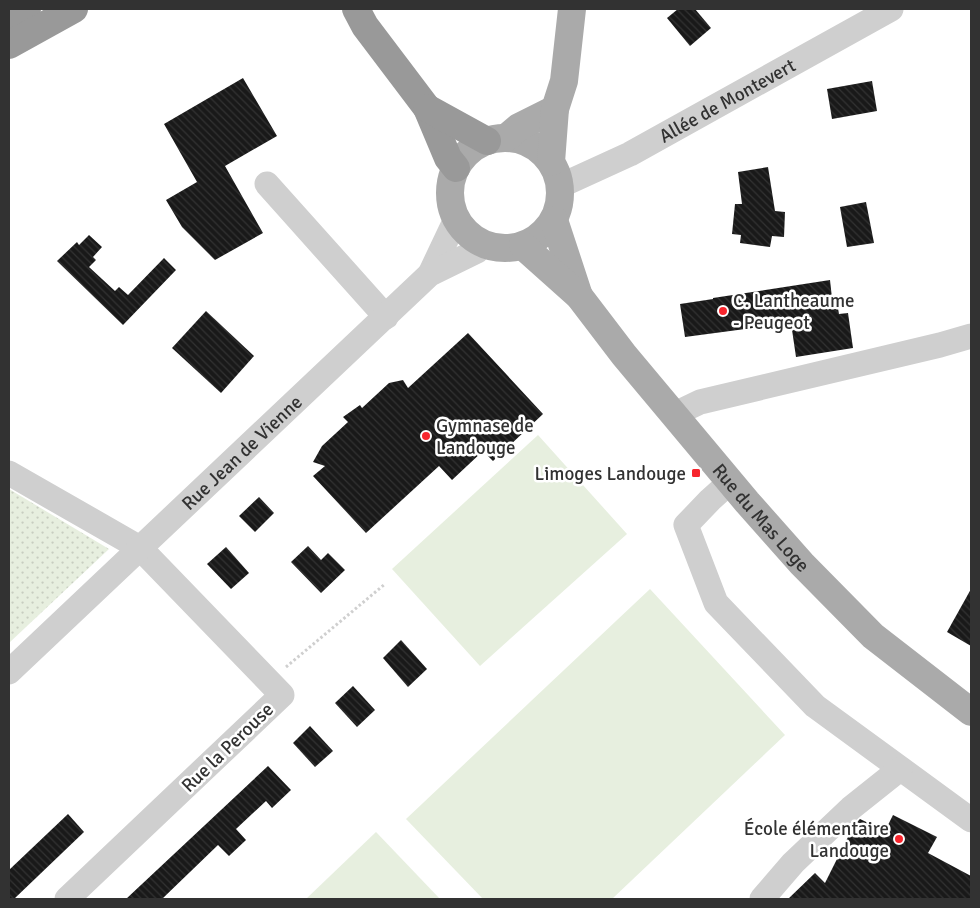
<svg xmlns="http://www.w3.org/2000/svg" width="980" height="908" viewBox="0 0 980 908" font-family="Signika,sans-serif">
<defs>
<pattern id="grass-dots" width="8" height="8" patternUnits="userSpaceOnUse" patternTransform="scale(1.25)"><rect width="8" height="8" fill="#e7efdf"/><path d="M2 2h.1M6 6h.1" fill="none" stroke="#c7cdc0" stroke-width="1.8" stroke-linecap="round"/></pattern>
<pattern id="building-back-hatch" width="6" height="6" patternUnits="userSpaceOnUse" patternTransform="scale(1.25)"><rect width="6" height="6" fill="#191919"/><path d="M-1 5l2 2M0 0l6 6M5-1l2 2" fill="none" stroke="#323232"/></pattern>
</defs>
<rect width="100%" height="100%" fill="#fff"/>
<path fill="url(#grass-dots)" d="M 9,489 L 109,549 L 9,643 Z"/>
<g fill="#e7efdf">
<path d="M 538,435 L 627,534 L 480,666 L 392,569 Z"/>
<path d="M 650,589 L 785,735 L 612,899 L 483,899 L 406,819 Z"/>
<path d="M 376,832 L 440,899 L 306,899 Z"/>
</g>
<g fill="url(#building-back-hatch)">
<path d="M 678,9 L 695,9 L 711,28 L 690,46 L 667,18 Z"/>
<path d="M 243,78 L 277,136 L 225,166 L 263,233 L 215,260 L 182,227 L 166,200 L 197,182 L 164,124 Z"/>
<path d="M 872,81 L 877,111 L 832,119 L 827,89 Z"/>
<path d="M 768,167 L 775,211 L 785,212 L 784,237 L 772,236 L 770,247 L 740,243 L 741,235 L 732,234 L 735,204 L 742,204 L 738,172 Z"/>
<path d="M 866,202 L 874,243 L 847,247 L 840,207 Z"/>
<path d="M 89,235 L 102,247 L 93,257 L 96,260 L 89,267 L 115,291 L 119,287 L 128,295 L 164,258 L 176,270 L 123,325 L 57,261 L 77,242 L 79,245 Z"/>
<path d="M 830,280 L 832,298 L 836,297 L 839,314 L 848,313 L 853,348 L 796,357 L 791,323 L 685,337 L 680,304 L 713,299 L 713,298 Z"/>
<path d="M 206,311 L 254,356 L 221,393 L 172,348 Z"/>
<path d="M 468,333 L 543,414 L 493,461 L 483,451 L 452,480 L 439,466 L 366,533 L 313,476 L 325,466 L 313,462 L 322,446 L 348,422 L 343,417 L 360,405 L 362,408 L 389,383 L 403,380 L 408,388 Z"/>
<path d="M 259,497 L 274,513 L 255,532 L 239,516 Z"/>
<path d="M 308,546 L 321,560 L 328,553 L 345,570 L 321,593 L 291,562 Z"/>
<path d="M 226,547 L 249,573 L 231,589 L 207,564 Z"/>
<path d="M 971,589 L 971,646 L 947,632 Z"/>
<path d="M 401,640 L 427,669 L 408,687 L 383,658 Z"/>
<path d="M 353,686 L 375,710 L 357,727 L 335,703 Z"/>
<path d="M 310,726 L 333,751 L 315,767 L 293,743 Z"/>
<path d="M 268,766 L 291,790 L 272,808 L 266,801 L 236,829 L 246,840 L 229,856 L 218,845 L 162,899 L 126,899 Z"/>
<path d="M 68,814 L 84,832 L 14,899 L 9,899 L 9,870 Z"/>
<path d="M 893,815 L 937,837 L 928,853 L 971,876 L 971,899 L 788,899 L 815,873 L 825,883 L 854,825 L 860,819 L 885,831 Z"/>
</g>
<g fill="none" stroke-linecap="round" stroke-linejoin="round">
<path stroke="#cfcfcf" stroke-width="3" stroke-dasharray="2.5 2.5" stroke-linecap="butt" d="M 286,667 L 385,584"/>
<g stroke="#cfcfcf" stroke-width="25">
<path d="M 267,184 L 386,317"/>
<path id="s1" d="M 560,186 L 630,154 L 891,9"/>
<path d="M 430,274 L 456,219"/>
<path d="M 675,414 L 700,402 L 940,345 L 971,336"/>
<path d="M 9,473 L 140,548 L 282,695 L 67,899"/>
<path d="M 730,482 L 710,500 L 686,525 L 716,603 L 815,706 L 971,820"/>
<path id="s2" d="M 9,672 L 430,274 L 477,251 L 482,244"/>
<path d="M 762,899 L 793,863 L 851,808 L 900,769"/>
</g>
<g stroke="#aaa" stroke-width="28">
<circle cx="505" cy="193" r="55"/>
<path d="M 506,138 L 519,127 L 555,109"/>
<path d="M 551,162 L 555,109 L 564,81 L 572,9"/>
<path d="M 554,220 L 579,296"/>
<path id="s3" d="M 523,246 L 579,296 L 624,355 L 747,502 L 802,564 L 873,636 L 971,712"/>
</g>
<g stroke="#999" stroke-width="28">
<path d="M 356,9 L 365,26 L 427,108 L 448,158 L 456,168"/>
<path d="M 9,20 L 27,9"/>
<path d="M 9,45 L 74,9"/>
<path d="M 427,108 L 487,141"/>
</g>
</g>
<g fill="#f7252d" stroke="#fff" stroke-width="2">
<circle cx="723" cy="311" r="5"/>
<circle cx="426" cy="436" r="5"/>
<rect x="691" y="468" width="10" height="10" rx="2.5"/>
<circle cx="899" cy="839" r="5"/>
</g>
<g text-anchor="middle" stroke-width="5" stroke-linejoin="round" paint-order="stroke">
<g font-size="19" fill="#323232" stroke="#fff">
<text dy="7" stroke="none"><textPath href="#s1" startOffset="188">Allée de Montevert</textPath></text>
<text dy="7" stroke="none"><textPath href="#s2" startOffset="320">Rue Jean de Vienne</textPath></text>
<text dy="7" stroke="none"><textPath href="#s3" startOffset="362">Rue du Mas Loge</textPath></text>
<text transform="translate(227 747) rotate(-44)" y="7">Rue la Perouse</text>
</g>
<g font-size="19" fill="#323232" stroke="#fff" text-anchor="start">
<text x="733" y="307">C. Lantheaume<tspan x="733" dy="22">- Peugeot</tspan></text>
<text x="436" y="432">Gymnase de<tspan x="436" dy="22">Landouge</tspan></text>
<text x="686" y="480" text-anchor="end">Limoges Landouge</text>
<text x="889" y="835" text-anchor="end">École élémentaire<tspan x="889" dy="22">Landouge</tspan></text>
</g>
</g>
<rect width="980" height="908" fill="none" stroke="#323232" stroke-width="20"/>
</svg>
